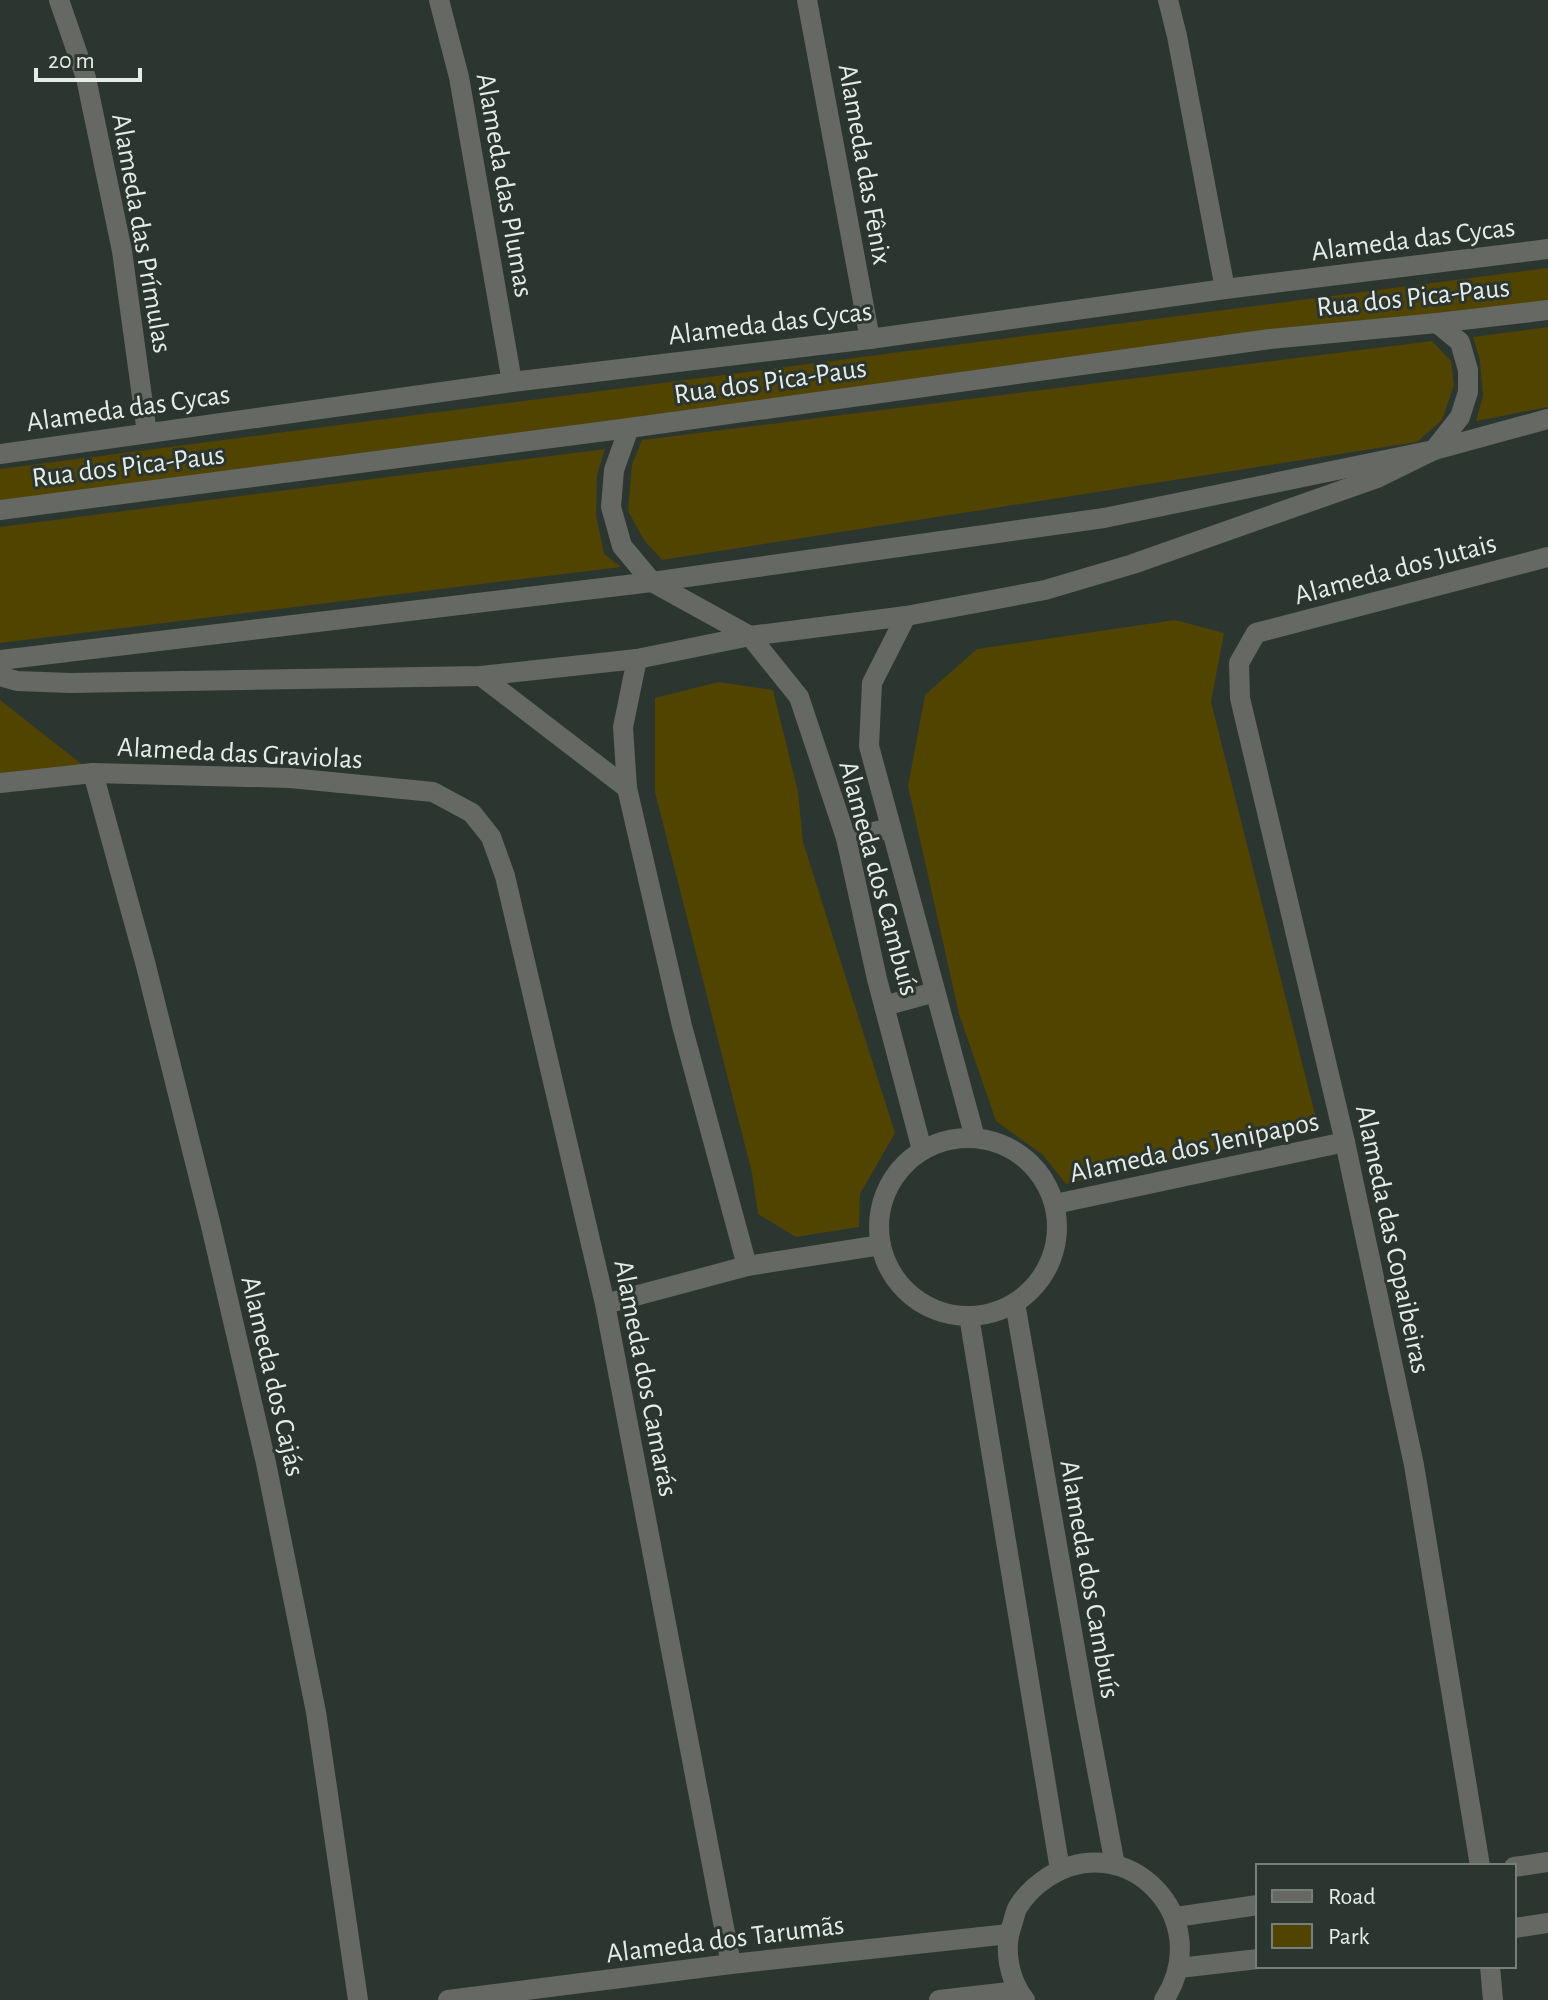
<svg xmlns="http://www.w3.org/2000/svg" width="1548" height="2000" viewBox="0 0 1548 2000" font-family="'Alegreya Sans',sans-serif">
<rect width="100%" height="100%" fill="#2c3630"/>
<g fill="#514300">
<path d="M 1548,268 L 1548,301 L 0,502 L 0,469 Z"/>
<path d="M 1548,327 L 1548,407 L 1476,421 L 1483,396 L 1480,361 L 1473,337 Z"/>
<path d="M 1432,341 L 1451,361 L 1454,385 L 1442,420 L 1417,442 L 662,560 L 644,540 L 628,511 L 632,465 L 642,440 Z"/>
<path d="M 605,449 L 597,475 L 596,515 L 604,554 L 621,567 L 0,643 L 0,527 Z"/>
<path d="M 1175,620 L 1224,633 L 1211,702 L 1318,1126 L 1066,1184 L 1043,1155 L 996,1121 L 959,1014 L 908,786 L 925,695 L 977,649 Z"/>
<path d="M 718,682 L 773,690 L 798,792 L 803,842 L 895,1133 L 860,1194 L 859,1227 L 796,1237 L 758,1214 L 752,1173 L 655,792 L 655,698 Z"/>
<path d="M 0,700 L 93,773 L 0,783 Z"/>
</g>
<g fill="none" stroke-linecap="round" stroke-linejoin="round">
<g stroke="#666863" stroke-width="20">
<path d="M 59,0 L 86,78 L 122,251 L 147,433"/>
<path d="M 439,0 L 459,77 L 512,382"/>
<path d="M 807,0 L 870,339"/>
<path d="M 1168,0 L 1177,36 L 1225,289"/>
<path d="M 629,428 L 614,470 L 611,507 L 622,546 L 652,582 L 750,636 L 799,697 L 846,838 L 877,979 L 922,1150"/>
<path d="M 0,454 L 512,382 L 870,339 L 1225,289 L 1548,249"/>
<path d="M 0,510 L 629,428 L 1270,339 L 1437,323 L 1548,310"/>
<path d="M 906,616 L 872,683 L 869,746 L 975,1138"/>
<path d="M 637,659 L 623,727 L 627,788 L 682,1026 L 747,1266"/>
<path d="M 0,660 L 652,582 L 1104,518 L 1434,450 L 1548,419"/>
<path d="M 0,676 L 17,681 L 70,683 L 481,676 L 637,659 L 750,636 L 906,616 L 1045,590 L 1133,564 L 1377,478 L 1434,450 L 1460,417 L 1468,392 L 1468,370 L 1460,342 L 1437,323"/>
<path d="M 481,676 L 627,788"/>
<path d="M 93,773 L 145,962 L 211,1226 L 266,1463 L 316,1712 L 358,2000"/>
<path d="M 0,783 L 93,773 L 290,778 L 433,792 L 472,813 L 491,837 L 505,876 L 605,1304 L 731,1964"/>
<path d="M 846,838 L 891,828"/>
<path d="M 884,1006 L 935,992"/>
<circle cx="968" cy="1227" r="89"/>
<path d="M 1055,1204 L 1345,1142"/>
<path d="M 1015,1303 L 1085,1706 L 1115,1865"/>
<path d="M 605,1304 L 747,1266 L 881,1245"/>
<path d="M 969,1316 L 1060,1870"/>
<path d="M 1480,1866 L 1414,1465 L 1345,1142 L 1240,698 L 1239,663 L 1256,633 L 1548,557"/>
<path d="M 1514,1867 L 1548,1862"/>
<path d="M 1176,1917 L 1258,1905"/>
<path d="M 1514,1928 L 1548,1923"/>
<path d="M 1490,1966 L 1493,2000"/>
<path d="M 1179,1968 L 1258,1959"/>
<path d="M 448,2000 L 731,1964 L 1009,1934"/>
<path d="M 939,2000 L 1018,1991"/>
<path d="M 1025,2000 C 1009,1980 1003,1949 1012,1925 C 1014,1919 1015,1912 1018,1907 C 1025,1895 1036,1885 1048,1877 C 1127,1826 1217,1919 1164,2000"/>
</g>
</g>
<g text-anchor="middle" stroke-width="6" stroke-linejoin="round" paint-order="stroke">
<g font-size="28" fill="#e5ece8" stroke="#2c3630">
<text transform="translate(866 164) rotate(80)" y="10">Alameda das Fênix</text>
<text transform="translate(506 185) rotate(80)" y="10">Alameda das Plumas</text>
<text transform="translate(143 233) rotate(80)" y="10">Alameda das Prímulas</text>
<text transform="translate(1413 238) rotate(-7)" y="10">Alameda das Cycas</text>
<text transform="translate(1413 296) rotate(-6)" y="10">Rua dos Pica-Paus</text>
<text transform="translate(770 322) rotate(-7)" y="10">Alameda das Cycas</text>
<text transform="translate(770 380) rotate(-8)" y="10">Rua dos Pica-Paus</text>
<text transform="translate(128 407) rotate(-8)" y="10">Alameda das Cycas</text>
<text transform="translate(128 465) rotate(-7)" y="10">Rua dos Pica-Paus</text>
<text transform="translate(1395 568) rotate(-15)" y="10">Alameda dos Jutais</text>
<text transform="translate(240 752) rotate(3)" y="10">Alameda das Graviolas</text>
<text transform="translate(880 878) rotate(75)" y="10">Alameda dos Cambuís</text>
<text transform="translate(1194 1146) rotate(-12)" y="10">Alameda dos Jenipapos</text>
<text transform="translate(1394 1239) rotate(78)" y="10">Alameda das Copaibeiras</text>
<text transform="translate(274 1376) rotate(77)" y="10">Alameda dos Cajás</text>
<text transform="translate(647 1378) rotate(79)" y="10">Alameda dos Camarás</text>
<text transform="translate(1091 1579) rotate(80)" y="10">Alameda dos Cambuís</text>
<text transform="translate(725 1938) rotate(-7)" y="10">Alameda dos Tarumãs</text>
</g>
</g>
<rect x="1256" y="1864" width="260" height="104" fill="#2c3630" stroke="#767f7a" stroke-width="2"/>
<rect x="1272" y="1890" width="40" height="12" fill="#666863" stroke="#767f7a" stroke-width="2"/>
<text x="1328" y="1904" font-size="24" fill="#e5ece8">Road</text>
<rect x="1272" y="1924" width="40" height="24" fill="#514300" stroke="#767f7a" stroke-width="2"/>
<text x="1328" y="1944" font-size="24" fill="#e5ece8">Park</text>
<path d="M36 68v12h104v-12" fill="none" stroke="#e5ece8" stroke-width="4"/>
<text x="48" y="68" font-size="24" fill="#e5ece8" stroke="#2c3630" stroke-width="6" paint-order="stroke">20 m</text>
</svg>
